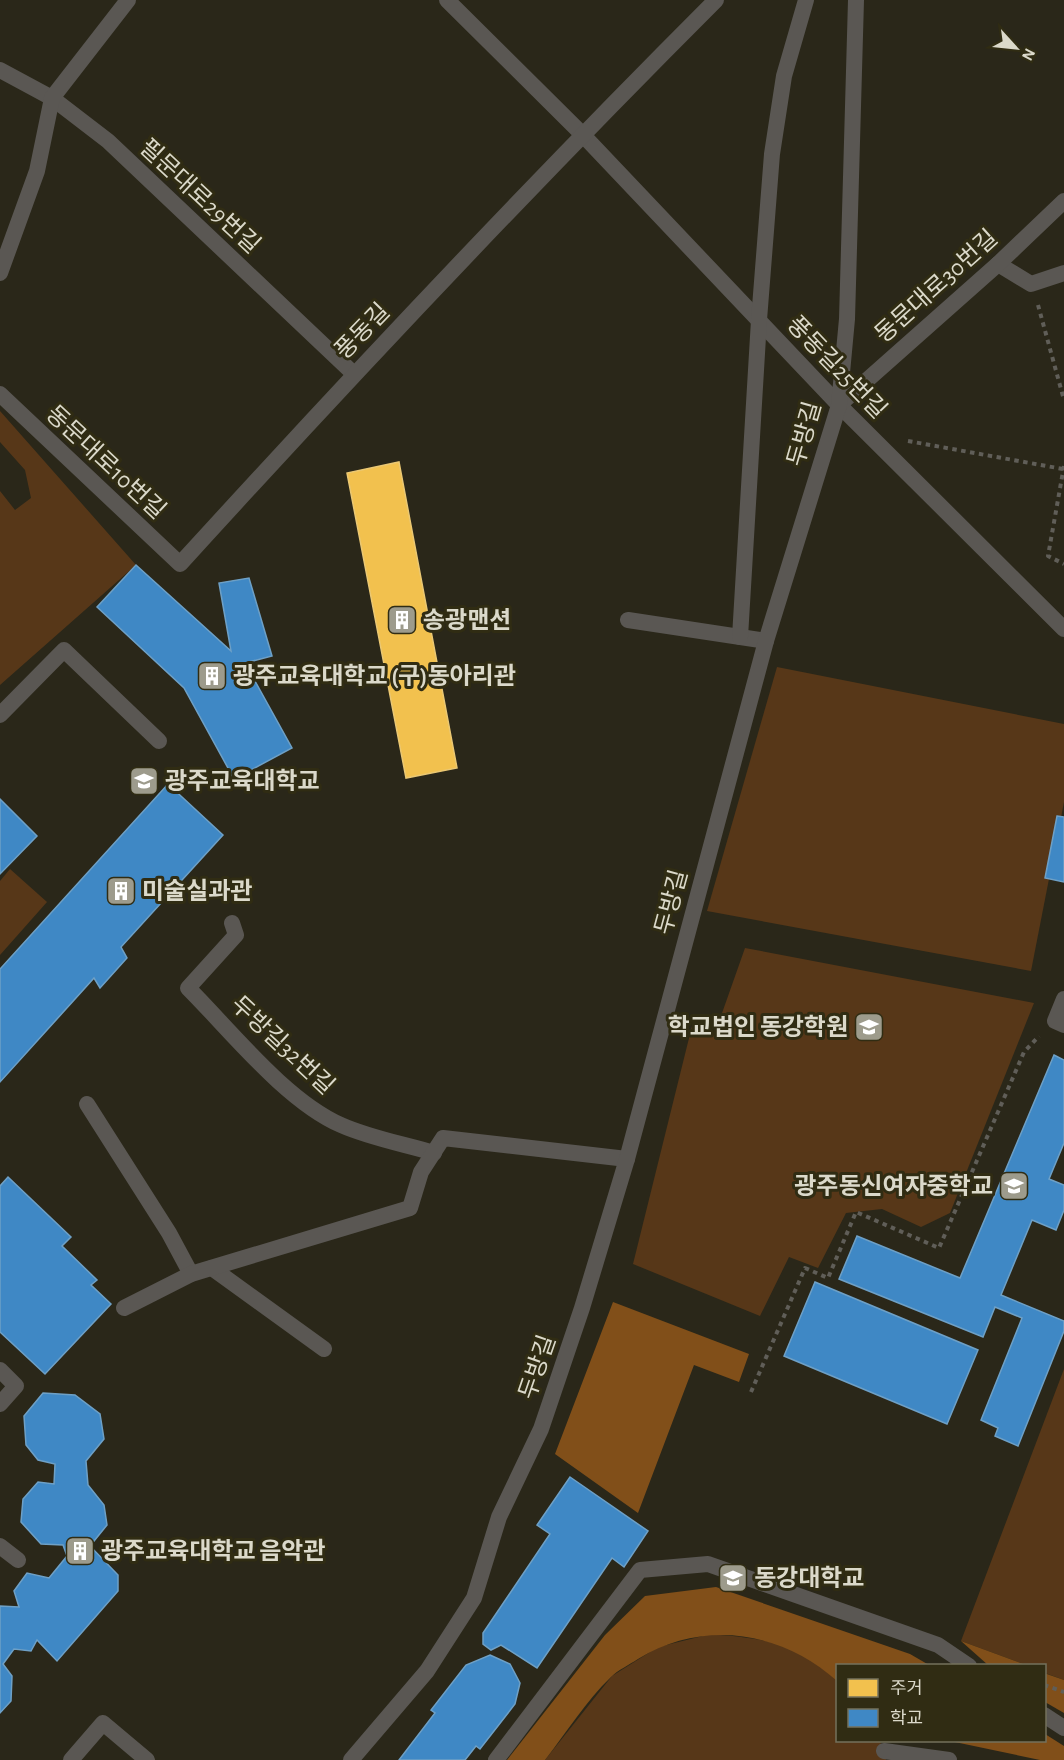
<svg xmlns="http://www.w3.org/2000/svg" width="1064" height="1760" viewBox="0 0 1064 1760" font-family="'Alegreya Sans','Noto Sans KR',sans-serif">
<rect width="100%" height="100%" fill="#2a2719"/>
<g fill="#573718">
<path d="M 0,411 L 136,565 L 0,685 L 0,491 L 15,510 L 31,498 L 25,470 L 0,442 Z"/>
<path d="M 777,667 L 1064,724 L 1064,802 L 1031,971 L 707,911 Z"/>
<path d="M 10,869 L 47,902 L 0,955 L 0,881 Z"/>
<path d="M 745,948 L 1034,1003 L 950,1213 L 921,1227 L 882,1209 L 846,1213 L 818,1268 L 789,1257 L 760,1316 L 633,1264 L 692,1026 L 715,1033 Z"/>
<path d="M 1064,1369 L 1064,1680 L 1045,1673 L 1044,1666 L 1026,1665 L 961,1641 Z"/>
<path d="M 711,1634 C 766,1639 795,1642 837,1681 L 838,1740 L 880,1741 L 886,1760 L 545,1760 L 612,1676 L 658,1647 Z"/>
</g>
<g fill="#814f19">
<path d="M 613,1302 L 749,1354 L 739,1382 L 694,1365 L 638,1513 L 555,1454 Z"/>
<path d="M 716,1587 L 910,1654 L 929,1665 L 838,1666 L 837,1681 C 782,1631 703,1619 638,1659 C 629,1665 618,1670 611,1677 C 586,1701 566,1733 545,1760 L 507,1760 L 605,1635 L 645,1596 Z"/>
<path d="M 961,1641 L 1026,1665 L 988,1665 Z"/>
<path d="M 1044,1673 L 1064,1680 L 1064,1713 L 1045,1702 Z"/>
<path d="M 1045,1734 L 1064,1746 L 1064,1760 L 1040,1760 L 950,1741 L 1044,1740 Z"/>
</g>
<path fill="#f2c14e" stroke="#ebc873" stroke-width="1.5" d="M 399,462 L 457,768 L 406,778 L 347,473 Z"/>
<g fill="#3f88c5" stroke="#6ea0c6" stroke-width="1.5">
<path d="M 136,565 L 231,651 L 219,583 L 249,578 L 272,656 L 245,663 L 292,748 L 234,779 L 184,688 L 97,607 Z"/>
<path d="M 168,784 L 223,835 L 121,947 L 127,958 L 100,988 L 94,978 L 0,1082 L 0,969 Z"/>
<path d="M 0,799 L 37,836 L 0,874 Z"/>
<path d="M 1057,816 L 1064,817 L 1064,882 L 1045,878 Z"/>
<path d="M 1054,1055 L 1064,1060 L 1064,1143 L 1049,1179 L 1064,1185 L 1064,1210 L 1056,1230 L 1032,1220 L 1001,1295 L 1064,1321 L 1064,1331 L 1018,1446 L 995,1436 L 998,1428 L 981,1420 L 1022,1318 L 995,1307 L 983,1337 L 839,1279 L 857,1236 L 960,1278 Z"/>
<path d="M 8,1177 L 71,1237 L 62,1246 L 97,1280 L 91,1285 L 111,1304 L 45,1374 L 0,1332 L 0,1186 Z"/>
<path d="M 815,1282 L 978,1350 L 947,1424 L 784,1356 Z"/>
<path d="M 43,1393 L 75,1395 L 100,1414 L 104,1439 L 86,1461 L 88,1485 L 104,1505 L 107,1525 L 90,1546 L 118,1575 L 118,1591 L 57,1661 L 37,1640 L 31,1651 L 14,1649 L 3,1664 L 12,1676 L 11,1701 L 0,1713 L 0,1606 L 19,1607 L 14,1591 L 27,1573 L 49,1578 L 67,1556 L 63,1545 L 41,1544 L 21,1522 L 23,1499 L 38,1482 L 54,1484 L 55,1464 L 38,1460 L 26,1445 L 24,1416 Z"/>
<path d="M 570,1477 L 648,1531 L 624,1567 L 612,1558 L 537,1668 L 501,1645 L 491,1650 L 483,1644 L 483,1633 L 550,1534 L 537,1525 Z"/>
<path d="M 490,1655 L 510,1664 L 520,1683 L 515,1704 L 480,1749 L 476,1746 L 465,1760 L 399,1760 L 435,1713 L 431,1710 L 466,1665 Z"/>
</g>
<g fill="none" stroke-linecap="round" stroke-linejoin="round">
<g stroke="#605e58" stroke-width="4" stroke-dasharray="4.5 4.5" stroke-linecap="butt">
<path d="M 1038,305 L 1064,400"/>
<path d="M 908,441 L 1063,469"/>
<path d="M 1064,466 L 1048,556 L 1064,564"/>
<path d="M 751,1392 L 805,1268 L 828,1278 L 856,1212 L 939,1248 L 1024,1052 L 1039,1036"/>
<path d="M 1044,1685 L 1064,1692"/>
</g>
<g stroke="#5a5753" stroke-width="16">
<path d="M 447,0 L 582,134 L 839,405 L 1064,629"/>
<path d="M 0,70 L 52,98 L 108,141 L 354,374"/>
<path d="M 998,264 L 1031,284 L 1064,273"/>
<path d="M 0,273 L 37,171 L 52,98 L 128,0"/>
<path d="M 0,394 L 180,564 C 355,372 532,184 716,0"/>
<path d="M 839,405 L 998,264 L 1064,201"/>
<path d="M 628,620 L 766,641"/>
<path d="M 740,637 L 759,320 L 772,154 L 784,76 L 806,0"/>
<path d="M 0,715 L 64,650 L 159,741"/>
<path d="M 232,923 L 236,935 L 188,988 C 231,1031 286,1101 341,1125 C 370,1138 404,1144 434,1153"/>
<path d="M 1064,999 L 1055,1021 L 1064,1025"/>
<path d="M 87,1104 L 169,1233 L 191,1274"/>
<path d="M 212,1268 L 324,1349"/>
<path d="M 124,1308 L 191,1274 L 410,1208 L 421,1172 L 443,1138 L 627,1159"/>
<path d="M 0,1370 L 16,1386 L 0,1404"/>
<path d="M 0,1546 L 18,1560"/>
<path d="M 1044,1715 L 1064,1728"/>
<path d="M 884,1751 L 949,1760"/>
<path d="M 71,1760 L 103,1723 L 147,1760"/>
<path d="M 351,1760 L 427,1671 L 474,1598 L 499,1517 L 541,1429 L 582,1308 L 627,1159 L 766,641 L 839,405 L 847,319 L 856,0"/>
<path d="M 496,1760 L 640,1570 L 708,1564 L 938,1645 L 969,1666"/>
</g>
</g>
<defs>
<g id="building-square" transform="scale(1.5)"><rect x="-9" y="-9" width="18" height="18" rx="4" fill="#9d9b8c" stroke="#302c13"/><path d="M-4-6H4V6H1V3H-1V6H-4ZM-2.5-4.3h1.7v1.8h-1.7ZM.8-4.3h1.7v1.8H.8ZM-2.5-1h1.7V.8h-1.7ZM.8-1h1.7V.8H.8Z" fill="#fff"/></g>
<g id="university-square" transform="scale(1.5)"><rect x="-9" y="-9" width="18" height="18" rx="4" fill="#9d9b8c" stroke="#302c13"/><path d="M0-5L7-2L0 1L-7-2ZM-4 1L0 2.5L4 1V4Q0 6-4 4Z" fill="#fff"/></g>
<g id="school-square" transform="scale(1.5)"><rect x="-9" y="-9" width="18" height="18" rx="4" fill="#9d9b8c" stroke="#302c13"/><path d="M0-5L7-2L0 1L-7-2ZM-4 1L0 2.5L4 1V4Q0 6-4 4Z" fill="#fff"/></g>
</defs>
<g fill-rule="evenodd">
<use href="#building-square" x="402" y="620"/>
<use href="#building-square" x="212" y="676"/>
<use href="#university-square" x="144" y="781"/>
<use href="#building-square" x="121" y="891"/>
<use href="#school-square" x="869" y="1027"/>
<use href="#school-square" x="1014" y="1186"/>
<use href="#building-square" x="80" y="1551"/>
<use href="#university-square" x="733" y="1578"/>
</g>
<g text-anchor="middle" stroke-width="6" stroke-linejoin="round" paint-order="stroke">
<g font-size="24" fill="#dbd9ca" stroke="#302c13">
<text transform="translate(200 196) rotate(43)" y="8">필문대로29번길</text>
<text transform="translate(936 286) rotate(-42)" y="8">동문대로30번길</text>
<text transform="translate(362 331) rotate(-46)" y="8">풍동길</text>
<text transform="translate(837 367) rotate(46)" y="8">풍동길25번길</text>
<text transform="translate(804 434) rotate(-74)" y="8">두방길</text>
<text transform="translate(106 462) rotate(43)" y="8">동문대로10번길</text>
<text transform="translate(671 902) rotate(-75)" y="8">두방길</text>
<text transform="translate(283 1045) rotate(43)" y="8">두방길32번길</text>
<text transform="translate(537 1367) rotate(-71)" y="8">두방길</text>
</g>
<g font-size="24" font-weight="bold" fill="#dbd9ca" stroke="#302c13" text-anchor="start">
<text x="423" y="628">송광맨션</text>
<text x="233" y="684">광주교육대학교 (구)동아리관</text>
<text x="165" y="789">광주교육대학교</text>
<text x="142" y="899">미술실과관</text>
<text x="848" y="1035" text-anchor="end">학교법인 동강학원</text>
<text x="993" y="1194" text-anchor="end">광주동신여자중학교</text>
<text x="101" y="1559">광주교육대학교 음악관</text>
<text x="754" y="1586">동강대학교</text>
</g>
</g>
<rect x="836" y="1664" width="210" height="78" fill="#302c13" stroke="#74715c" stroke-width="1.5"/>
<rect x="848" y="1679" width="30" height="18" fill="#f2c14e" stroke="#74715c" stroke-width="1.5"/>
<text x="890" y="1694" font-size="18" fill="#dbd9ca">주거</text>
<rect x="848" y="1709" width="30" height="18" fill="#3f88c5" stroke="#74715c" stroke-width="1.5"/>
<text x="890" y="1724" font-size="18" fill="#dbd9ca">학교</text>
<g transform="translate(1016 48) rotate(117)" stroke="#302c13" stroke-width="4.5" paint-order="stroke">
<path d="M0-4.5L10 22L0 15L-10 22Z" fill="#dbd9ca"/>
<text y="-9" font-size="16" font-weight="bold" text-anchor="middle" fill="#dbd9ca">N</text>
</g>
</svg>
